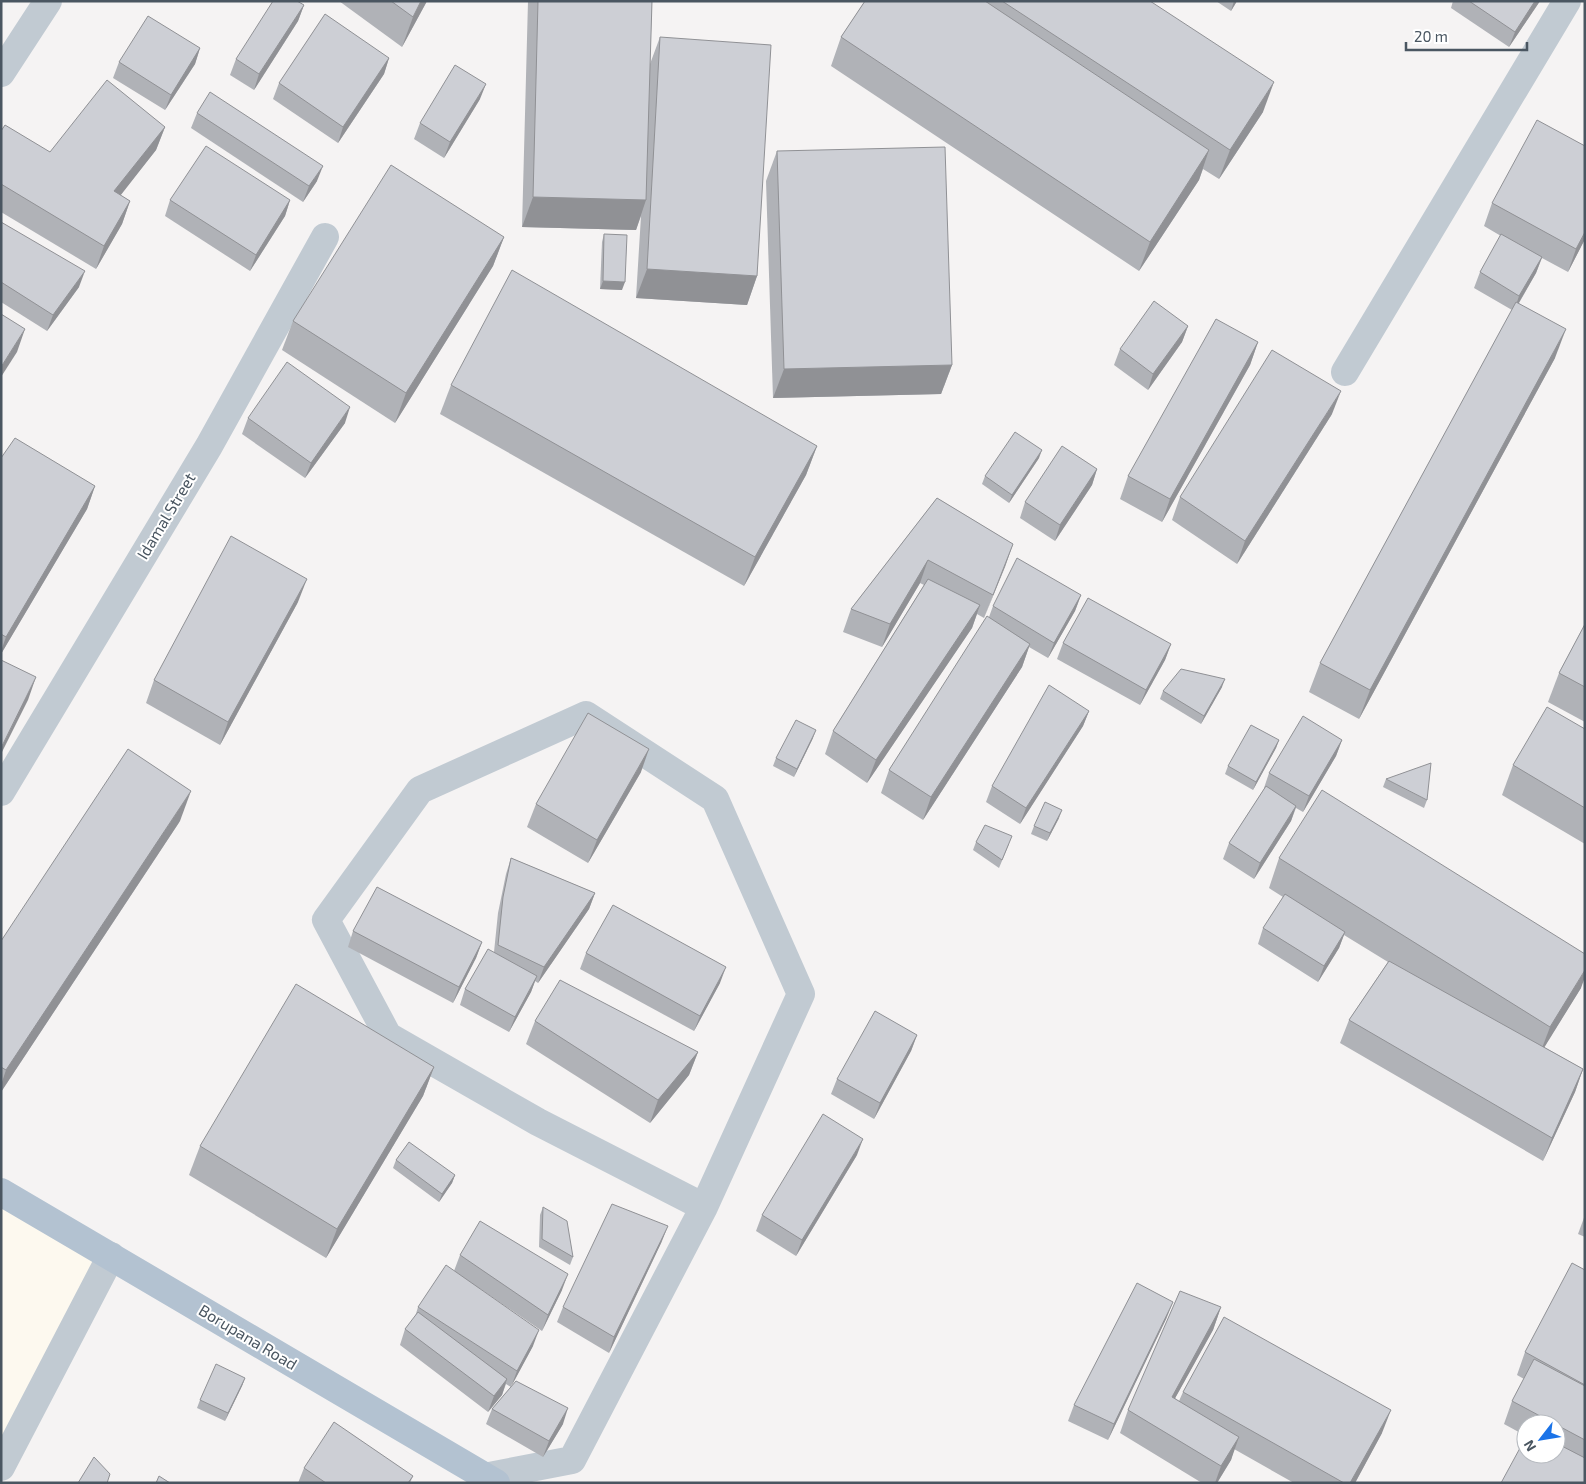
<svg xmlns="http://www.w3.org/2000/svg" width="1586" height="1484" viewBox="0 0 1586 1484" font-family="'Exo 2',sans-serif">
<rect width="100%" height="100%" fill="#f5f3f3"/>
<path fill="#fdf9ef" d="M 1,1192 L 111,1256 L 1,1467 Z"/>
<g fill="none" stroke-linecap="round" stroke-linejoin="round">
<g stroke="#c1cad2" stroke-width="28">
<path d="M 1,73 L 48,1"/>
<path d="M 1345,372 L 1567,1"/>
<path d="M 1,792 L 209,446 L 325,237"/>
<path d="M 1,1467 L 111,1256"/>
<path d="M 481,1483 L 484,1477 L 572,1460 L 704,1207 L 801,994 L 715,799 L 586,715 L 420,790 L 326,920 L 388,1036 L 538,1122 L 704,1207"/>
</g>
<path stroke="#b3c2d1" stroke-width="28" d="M 1,1192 L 496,1483"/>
</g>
<g fill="#b0b2b7">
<path d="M 339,1 L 427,1 L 402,47 Z"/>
<path d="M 528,1 L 652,1 L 650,64 L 660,37 L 757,276 L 747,305 L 636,298 L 641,216 L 636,230 L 522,227 Z"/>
<path d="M 865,1 L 1150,1 L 1263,112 L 1219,179 L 1203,169 L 1199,180 L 1139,271 L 831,66 L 841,37 Z"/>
<path d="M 1216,1 L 1237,1 L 1231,11 Z"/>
<path d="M 1453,1 L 1540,1 L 1509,47 L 1451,8 Z"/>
<path d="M 304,5 L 298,21 L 254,90 L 230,75 L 236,59 Z"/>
<path d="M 200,48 L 195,64 L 165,110 L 113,78 L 119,62 Z"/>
<path d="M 389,58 L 384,74 L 338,143 L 273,99 L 279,83 Z"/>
<path d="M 480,99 L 444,158 L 414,139 L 420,123 Z"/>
<path d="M 197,113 L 317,181 L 303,202 L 191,128 Z"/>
<path d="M 165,127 L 156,150 L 120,195 L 130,201 L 122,224 L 96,269 L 1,212 L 1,131 L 50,152 Z"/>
<path d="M 1585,146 L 1585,239 L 1568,272 L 1542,258 L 1536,273 L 1519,303 L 1555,358 L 1359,719 L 1309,692 L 1320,663 L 1512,310 L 1474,288 L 1480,272 L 1501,236 L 1484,226 L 1492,203 Z"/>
<path d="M 777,151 L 952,365 L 941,394 L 773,398 L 766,181 Z"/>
<path d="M 170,200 L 290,200 L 285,216 L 250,271 L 165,216 Z"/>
<path d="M 1,222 L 79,287 L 47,331 L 1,302 Z"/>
<path d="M 604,234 L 622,290 L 600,289 L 602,242 Z"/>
<path d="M 504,237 L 493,266 L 395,423 L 282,350 L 293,321 Z"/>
<path d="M 1188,326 L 1182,342 L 1148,390 L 1114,365 L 1120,349 Z"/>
<path d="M 1258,342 L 1250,365 L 1162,522 L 1120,499 L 1128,476 Z"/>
<path d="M 451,385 L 817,446 L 806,475 L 744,586 L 440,414 Z"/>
<path d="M 1332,414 L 1237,564 L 1172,520 L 1180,497 Z"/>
<path d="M 248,418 L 345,423 L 305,478 L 242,434 Z"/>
<path d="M 1,458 L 95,486 L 87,509 L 1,654 Z"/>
<path d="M 1039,458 L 1009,503 L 982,484 L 985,476 Z"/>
<path d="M 1097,469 L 1092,485 L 1055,541 L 1020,518 L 1025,502 Z"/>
<path d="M 937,498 L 1013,544 L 984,618 L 977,614 L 972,628 L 867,783 L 825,754 L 833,731 L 924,585 L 920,583 L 882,647 L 843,632 L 851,609 Z"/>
<path d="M 1081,595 L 1075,611 L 1048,658 L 1029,647 L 1022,667 L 923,820 L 881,793 L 889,770 L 989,617 L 993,606 Z"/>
<path d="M 298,602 L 220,745 L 146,703 L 154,680 Z"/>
<path d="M 1585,624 L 1585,722 L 1548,702 L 1559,673 Z"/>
<path d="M 1063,643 L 1171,644 L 1165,660 L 1140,705 L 1057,659 Z"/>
<path d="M 1222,687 L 1201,724 L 1160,699 L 1163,691 Z"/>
<path d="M 1089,711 L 1083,726 L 1020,824 L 986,802 L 992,786 Z"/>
<path d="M 1585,729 L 1585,844 L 1502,795 L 1513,765 Z"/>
<path d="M 813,738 L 794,777 L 773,766 L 776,758 Z"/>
<path d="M 1279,740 L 1276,748 L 1253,790 L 1225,774 L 1228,766 Z"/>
<path d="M 1342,740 L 1336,756 L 1303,812 L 1296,808 L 1291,821 L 1254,879 L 1223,859 L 1229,843 L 1264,789 L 1264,788 L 1269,773 Z"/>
<path d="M 641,772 L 588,863 L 527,827 L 536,804 Z"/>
<path d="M 1386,779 L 1427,800 L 1424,808 L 1383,787 Z"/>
<path d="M 1059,818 L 1047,841 L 1031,834 L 1034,826 Z"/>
<path d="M 180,821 L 1,1092 L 1,941 Z"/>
<path d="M 976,842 L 1009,844 L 999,868 L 973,850 Z"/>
<path d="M 511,858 L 595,893 L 589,909 L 538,983 L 535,981 L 531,992 L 509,1032 L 460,1005 L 465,989 L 494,952 L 498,913 L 506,874 Z"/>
<path d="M 1279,858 L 1581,988 L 1544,1047 L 1583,1069 L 1575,1092 L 1543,1161 L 1340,1043 L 1349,1020 L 1388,962 L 1344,935 L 1339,948 L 1318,982 L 1258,944 L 1263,928 L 1283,897 L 1269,888 Z"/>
<path d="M 353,931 L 482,942 L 476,958 L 453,1003 L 348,947 Z"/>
<path d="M 586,953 L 720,983 L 694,1031 L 580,969 Z"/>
<path d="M 535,1021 L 698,1052 L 689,1075 L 650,1123 L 526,1044 Z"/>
<path d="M 917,1035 L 911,1051 L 874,1119 L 831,1094 L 837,1079 Z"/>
<path d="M 434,1067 L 423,1096 L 326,1258 L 189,1175 L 200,1146 Z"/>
<path d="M 857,1155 L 796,1256 L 756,1231 L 762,1215 Z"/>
<path d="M 396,1160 L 455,1175 L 452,1183 L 439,1202 L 393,1168 Z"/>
<path d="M 543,1207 L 573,1257 L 570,1265 L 539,1247 L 540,1215 Z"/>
<path d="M 1585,1215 L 1585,1237 L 1578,1234 Z"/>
<path d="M 662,1241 L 609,1353 L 557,1322 L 563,1307 Z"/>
<path d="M 460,1255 L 562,1290 L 542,1331 L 479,1288 L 533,1346 L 511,1386 L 563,1424 L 543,1457 L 486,1424 L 492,1409 L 511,1387 L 506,1384 L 502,1395 L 488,1412 L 400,1345 L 405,1329 L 415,1317 L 418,1307 L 454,1271 Z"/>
<path d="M 1585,1270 L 1585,1483 L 1556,1454 L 1556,1424 L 1526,1424 L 1526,1436 L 1504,1424 L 1512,1401 L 1524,1379 L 1517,1375 L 1525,1352 Z"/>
<path d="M 1221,1307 L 1213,1330 L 1175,1398 L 1179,1401 L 1183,1392 L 1382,1433 L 1355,1483 L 1294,1483 L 1234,1449 L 1231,1460 L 1217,1483 L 1202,1483 L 1120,1433 L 1128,1410 Z"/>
<path d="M 1167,1317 L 1108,1440 L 1068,1421 L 1074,1405 Z"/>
<path d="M 245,1378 L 242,1386 L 225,1421 L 197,1408 L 200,1400 Z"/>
<path d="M 304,1468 L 413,1476 L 410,1483 L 298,1483 Z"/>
</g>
<g fill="#909195">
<path d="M 421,1 L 427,1 L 402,47 L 413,17 Z"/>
<path d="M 1234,1 L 1237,1 L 1231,11 Z"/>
<path d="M 1535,1 L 1540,1 L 1509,47 L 1515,32 Z"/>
<path d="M 304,5 L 298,21 L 254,90 L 259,74 Z"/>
<path d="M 200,48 L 195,64 L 165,110 L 171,95 Z"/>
<path d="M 389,58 L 384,74 L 338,143 L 343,127 Z"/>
<path d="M 1274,82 L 1263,112 L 1219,179 L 1230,150 Z"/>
<path d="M 486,84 L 480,99 L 444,158 L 450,142 Z"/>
<path d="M 165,127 L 156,150 L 106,214 L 114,191 Z"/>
<path d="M 1209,150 L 1199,180 L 1139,271 L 1150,242 Z"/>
<path d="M 323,166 L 317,181 L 303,202 L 309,186 Z"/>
<path d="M 533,197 L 646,200 L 636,230 L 522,227 Z"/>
<path d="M 290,200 L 285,216 L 250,271 L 256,255 Z"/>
<path d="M 130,201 L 122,224 L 96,269 L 104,246 Z"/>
<path d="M 1585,232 L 1585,239 L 1568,272 L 1576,249 Z"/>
<path d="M 504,237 L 493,266 L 395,423 L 406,393 Z"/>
<path d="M 1542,257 L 1536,273 L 1514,311 L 1519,296 Z"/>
<path d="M 647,269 L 757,276 L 747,305 L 636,298 Z"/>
<path d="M 85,271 L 79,287 L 47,331 L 53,315 Z"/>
<path d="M 603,281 L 625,282 L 622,290 L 600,289 Z"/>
<path d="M 1188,326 L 1182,342 L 1148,390 L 1153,374 Z"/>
<path d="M 25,329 L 17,352 L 1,377 L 1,367 Z"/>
<path d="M 1566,329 L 1555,358 L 1359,719 L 1370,690 Z"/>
<path d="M 1258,342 L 1250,365 L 1162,522 L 1170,499 Z"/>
<path d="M 952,365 L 941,394 L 773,398 L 784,369 Z"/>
<path d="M 1341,391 L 1332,414 L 1237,564 L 1245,541 Z"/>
<path d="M 350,407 L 345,423 L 305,478 L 311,463 Z"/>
<path d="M 817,446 L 806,475 L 744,586 L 755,557 Z"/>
<path d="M 1042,450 L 1039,458 L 1009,503 L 1012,495 Z"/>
<path d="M 1097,469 L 1092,485 L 1055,541 L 1060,525 Z"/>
<path d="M 95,486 L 87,509 L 1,654 L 1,651 L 6,637 Z"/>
<path d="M 1013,544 L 1005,567 L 984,618 L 993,595 Z"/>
<path d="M 928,560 L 920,583 L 882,647 L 890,624 Z"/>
<path d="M 307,579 L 298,602 L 220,745 L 228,722 Z"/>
<path d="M 1081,595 L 1075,611 L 1048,658 L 1054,643 Z"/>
<path d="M 980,605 L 972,628 L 867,783 L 876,760 Z"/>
<path d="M 1030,644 L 1022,667 L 923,820 L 931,797 Z"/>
<path d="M 1171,644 L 1165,660 L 1140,705 L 1146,690 Z"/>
<path d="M 36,677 L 28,700 L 1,754 L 1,748 Z"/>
<path d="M 1225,679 L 1222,687 L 1201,724 L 1204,716 Z"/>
<path d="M 1089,711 L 1083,726 L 1020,824 L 1026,808 Z"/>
<path d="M 816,730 L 813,738 L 794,777 L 797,769 Z"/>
<path d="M 1279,740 L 1276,748 L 1253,790 L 1256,782 Z"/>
<path d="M 1342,740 L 1336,756 L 1303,812 L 1309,796 Z"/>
<path d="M 649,749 L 641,772 L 588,863 L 597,840 Z"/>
<path d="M 191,791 L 180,821 L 1,1092 L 1,1085 L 6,1070 Z"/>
<path d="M 1296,806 L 1291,821 L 1254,879 L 1260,863 Z"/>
<path d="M 1062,810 L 1059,818 L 1047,841 L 1050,833 Z"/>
<path d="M 595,893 L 589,909 L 538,983 L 544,967 Z"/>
<path d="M 1345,932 L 1339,948 L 1318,982 L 1324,966 Z"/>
<path d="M 482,942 L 476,958 L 453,1003 L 459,987 Z"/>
<path d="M 726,967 L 720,983 L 694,1031 L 700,1016 Z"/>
<path d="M 1585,970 L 1585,977 L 1581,988 L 1539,1056 L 1550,1027 Z"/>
<path d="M 537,976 L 531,992 L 509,1032 L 515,1017 Z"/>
<path d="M 917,1035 L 911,1051 L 874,1119 L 880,1103 Z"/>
<path d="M 698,1052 L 689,1075 L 650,1123 L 658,1100 Z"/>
<path d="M 434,1067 L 423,1096 L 326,1258 L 337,1229 Z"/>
<path d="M 1583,1069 L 1575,1092 L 1543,1161 L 1552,1138 Z"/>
<path d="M 863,1139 L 857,1155 L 796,1256 L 802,1240 Z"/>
<path d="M 455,1175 L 452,1183 L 439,1202 L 442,1194 Z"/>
<path d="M 668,1226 L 662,1241 L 609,1353 L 614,1337 Z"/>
<path d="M 568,1274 L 562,1290 L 542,1331 L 548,1315 Z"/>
<path d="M 1173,1302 L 1167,1317 L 1108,1440 L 1114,1424 Z"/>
<path d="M 1221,1307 L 1213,1330 L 1163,1420 L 1172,1397 Z"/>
<path d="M 539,1330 L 533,1346 L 511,1387 L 517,1371 Z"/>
<path d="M 245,1378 L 242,1386 L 225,1421 L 228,1413 Z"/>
<path d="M 507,1379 L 502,1395 L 488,1412 L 494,1396 Z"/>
<path d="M 568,1408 L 563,1424 L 543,1457 L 549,1441 Z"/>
<path d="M 1391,1410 L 1382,1433 L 1355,1483 L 1350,1483 Z"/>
<path d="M 1239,1437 L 1231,1460 L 1217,1483 L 1215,1483 L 1221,1466 Z"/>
</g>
<g fill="#cdcfd5" stroke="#909195">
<path d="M 273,1 L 297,1 L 304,5 L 259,74 L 236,59 Z"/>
<path d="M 391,1 L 421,1 L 413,17 Z"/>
<path d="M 538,1 L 652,1 L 646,200 L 533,197 Z"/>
<path d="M 865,1 L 985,1 L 1209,150 L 1150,242 L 841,37 Z"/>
<path d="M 1002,1 L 1150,1 L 1274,82 L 1230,150 Z"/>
<path d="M 1469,1 L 1535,1 L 1515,32 Z"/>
<path d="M 325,14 L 389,58 L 343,127 L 279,83 Z"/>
<path d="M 148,16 L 200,48 L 171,95 L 119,62 Z"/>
<path d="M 660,37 L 771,45 L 757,276 L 647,269 Z"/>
<path d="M 455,65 L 486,84 L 450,142 L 420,123 Z"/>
<path d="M 107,80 L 165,127 L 114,191 L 130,201 L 104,246 L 1,184 L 1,131 L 5,125 L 50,152 Z"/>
<path d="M 210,92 L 323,166 L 309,186 L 197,113 Z"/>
<path d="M 1537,120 L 1585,146 L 1585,232 L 1576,249 L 1492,203 Z"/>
<path d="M 206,146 L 290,200 L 256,255 L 170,200 Z"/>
<path d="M 945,147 L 952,365 L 784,369 L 777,151 Z"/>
<path d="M 391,165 L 504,237 L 406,393 L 293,321 Z"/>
<path d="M 1,222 L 85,271 L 53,315 L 1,282 Z"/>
<path d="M 604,234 L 627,235 L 625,282 L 603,281 Z"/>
<path d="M 1501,234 L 1542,257 L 1519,296 L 1480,272 Z"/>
<path d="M 512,270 L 817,446 L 755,557 L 451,385 Z"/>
<path d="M 1154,301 L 1188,326 L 1153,374 L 1120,349 Z"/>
<path d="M 1516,302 L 1566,329 L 1370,690 L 1320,663 Z"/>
<path d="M 1,314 L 25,329 L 1,367 Z"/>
<path d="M 1216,319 L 1258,342 L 1170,499 L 1128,476 Z"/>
<path d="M 1272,350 L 1341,391 L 1245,541 L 1180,497 Z"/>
<path d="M 287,362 L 350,407 L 311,463 L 248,418 Z"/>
<path d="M 1015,432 L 1042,450 L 1012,495 L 985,476 Z"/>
<path d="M 15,438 L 95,486 L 6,637 L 1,634 L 1,458 Z"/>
<path d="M 1062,446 L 1097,469 L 1060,525 L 1025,502 Z"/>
<path d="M 937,498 L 1013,544 L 993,595 L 928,560 L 890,624 L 851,609 Z"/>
<path d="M 231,536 L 307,579 L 228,722 L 154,680 Z"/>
<path d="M 1017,558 L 1081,595 L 1054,643 L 993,606 Z"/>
<path d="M 928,579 L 980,605 L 876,760 L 833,731 Z"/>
<path d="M 1088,598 L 1171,644 L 1146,690 L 1063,643 Z"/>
<path d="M 987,616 L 1030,644 L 931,797 L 889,770 Z"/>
<path d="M 1585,624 L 1585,687 L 1559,673 Z"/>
<path d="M 1,660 L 36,677 L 1,748 Z"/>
<path d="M 1181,669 L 1225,679 L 1204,716 L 1163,691 Z"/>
<path d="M 1049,685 L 1089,711 L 1026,808 L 992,786 Z"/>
<path d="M 1547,707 L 1585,729 L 1585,808 L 1513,765 Z"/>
<path d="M 588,713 L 649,749 L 597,840 L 536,804 Z"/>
<path d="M 1303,716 L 1342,740 L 1309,796 L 1269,773 Z"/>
<path d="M 796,720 L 816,730 L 797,769 L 776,758 Z"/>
<path d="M 1251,725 L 1279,740 L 1256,782 L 1228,766 Z"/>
<path d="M 128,749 L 191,791 L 6,1070 L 1,1067 L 1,941 Z"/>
<path d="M 1431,763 L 1427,800 L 1386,779 Z"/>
<path d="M 1266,786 L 1296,806 L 1260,863 L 1229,843 Z"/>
<path d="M 1322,790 L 1585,954 L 1585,970 L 1550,1027 L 1279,858 Z"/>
<path d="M 1045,802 L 1062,810 L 1050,833 L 1034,826 Z"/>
<path d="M 985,825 L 1012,836 L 1002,860 L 976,842 Z"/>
<path d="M 511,858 L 595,893 L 544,967 L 498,945 L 503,897 Z"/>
<path d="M 377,887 L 482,942 L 459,987 L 353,931 Z"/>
<path d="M 1285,894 L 1345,932 L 1324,966 L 1263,928 Z"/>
<path d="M 613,905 L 726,967 L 700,1016 L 586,953 Z"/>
<path d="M 488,949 L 537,976 L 515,1017 L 465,989 Z"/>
<path d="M 1389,961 L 1583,1069 L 1552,1138 L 1349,1020 Z"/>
<path d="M 560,980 L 698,1052 L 658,1100 L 535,1021 Z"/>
<path d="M 296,984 L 434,1067 L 337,1229 L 200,1146 Z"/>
<path d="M 875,1011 L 917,1035 L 880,1103 L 837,1079 Z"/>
<path d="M 823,1114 L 863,1139 L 802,1240 L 762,1215 Z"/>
<path d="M 409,1142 L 455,1175 L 442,1194 L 396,1160 Z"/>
<path d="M 612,1204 L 668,1226 L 614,1337 L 563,1307 Z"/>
<path d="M 543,1207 L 567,1221 L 573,1257 L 542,1239 Z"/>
<path d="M 480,1221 L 568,1274 L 548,1315 L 460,1255 Z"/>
<path d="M 1572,1263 L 1585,1270 L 1585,1385 L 1525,1352 Z"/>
<path d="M 446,1265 L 539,1330 L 517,1371 L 418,1307 Z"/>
<path d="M 1137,1283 L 1173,1302 L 1114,1424 L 1074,1405 Z"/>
<path d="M 1180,1291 L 1221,1307 L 1172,1397 L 1239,1437 L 1221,1466 L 1128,1410 Z"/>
<path d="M 418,1312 L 507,1379 L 494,1396 L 405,1329 Z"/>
<path d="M 1224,1317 L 1391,1410 L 1350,1483 L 1344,1483 L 1183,1392 Z"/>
<path d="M 1534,1359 L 1585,1386 L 1585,1440 L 1512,1401 Z"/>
<path d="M 216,1364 L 245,1378 L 228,1413 L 200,1400 Z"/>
<path d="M 516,1381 L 568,1408 L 549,1441 L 492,1409 Z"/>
<path d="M 334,1422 L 413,1476 L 408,1483 L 326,1483 L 304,1468 Z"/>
<path d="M 1526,1437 L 1526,1454 L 1556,1454 L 1556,1443 L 1585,1458 L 1585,1483 L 1501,1483 Z"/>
<path d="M 94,1457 L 110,1474 L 107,1483 L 78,1483 Z"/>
<path d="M 159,1476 L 170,1483 L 156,1483 Z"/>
</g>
<g text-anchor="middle" stroke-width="4" stroke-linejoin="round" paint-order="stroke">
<g font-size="16" fill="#4a5661" stroke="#fff">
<text transform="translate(166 516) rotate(-59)" y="6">Idamal Street</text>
<text transform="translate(248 1337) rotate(31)" y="6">Borupana Road</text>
</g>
</g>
<rect width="1586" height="1484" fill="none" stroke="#4a5661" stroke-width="5"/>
<g transform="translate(1541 1439) rotate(239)"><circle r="24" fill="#ffffff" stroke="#b7bbc0"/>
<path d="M0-4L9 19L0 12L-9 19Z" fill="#1a73e8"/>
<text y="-8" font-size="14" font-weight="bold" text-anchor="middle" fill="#4a5661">N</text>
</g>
<path d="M1406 42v8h121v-8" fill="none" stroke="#4a5661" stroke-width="2.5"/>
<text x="1414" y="42" font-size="15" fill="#4a5661" stroke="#ffffff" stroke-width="4" paint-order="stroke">20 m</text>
</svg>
